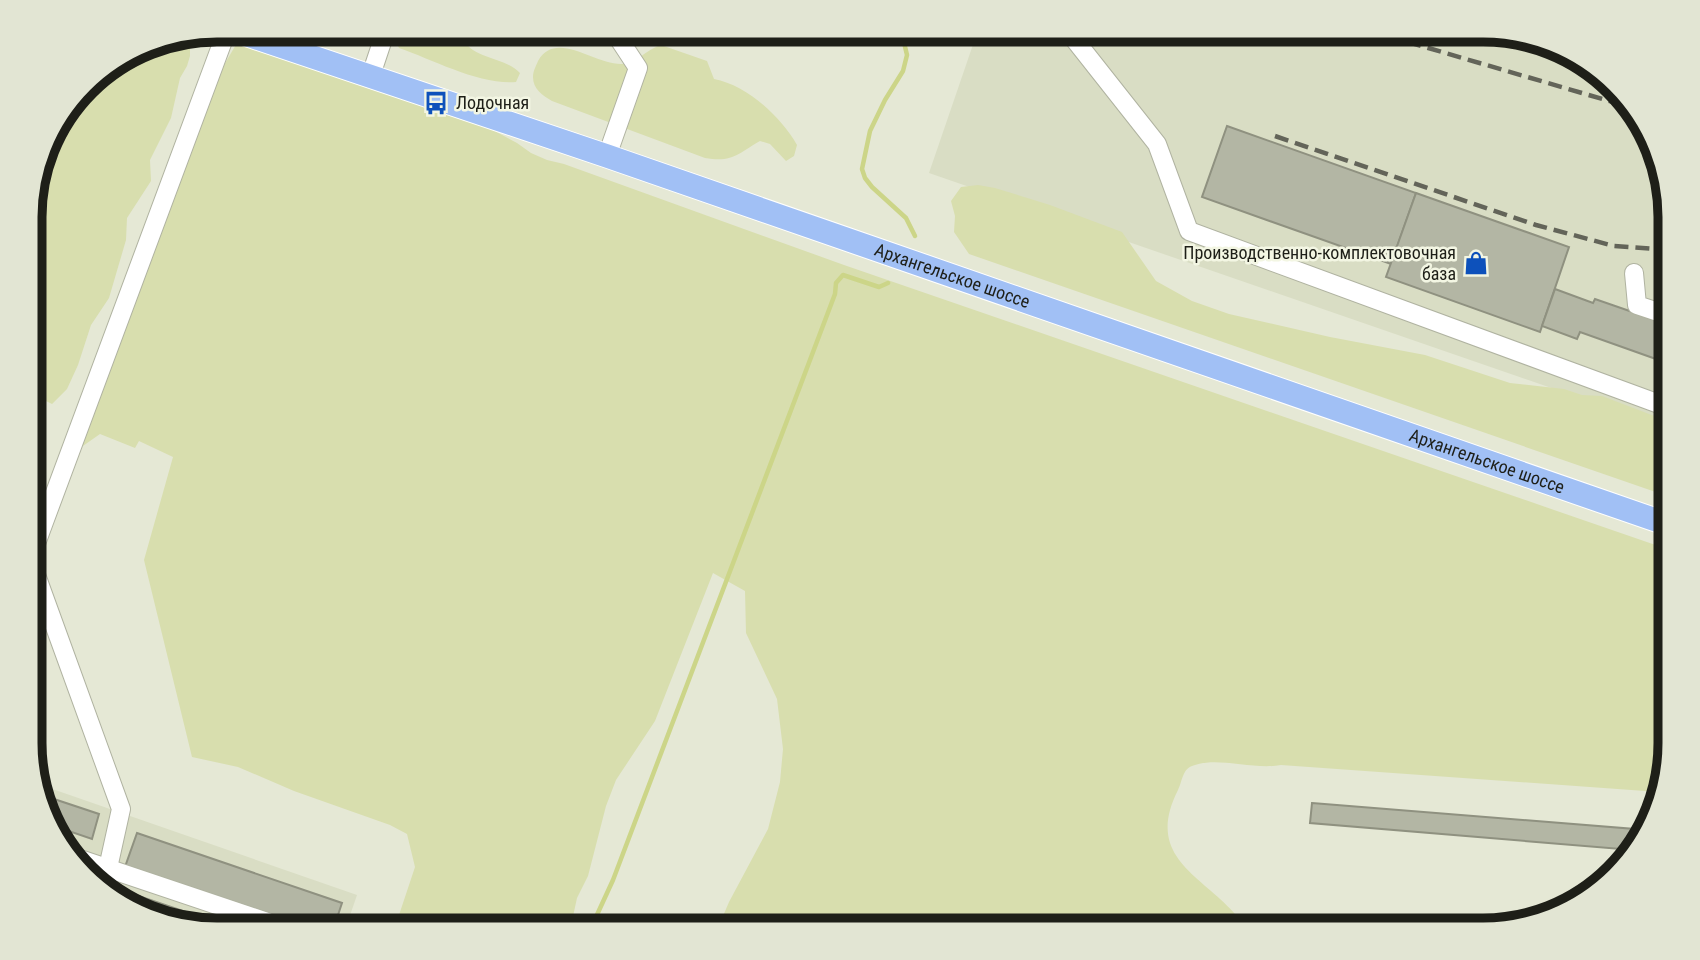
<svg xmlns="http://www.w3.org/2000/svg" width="1700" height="960" viewBox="0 0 1700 960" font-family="'Roboto Condensed',sans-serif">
<rect width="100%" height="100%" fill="#e5e8d5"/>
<g fill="#d9ddc4">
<path d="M 978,30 L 1483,30 L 1576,55 L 1639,113 L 1670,205 L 1670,429 L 929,173 Z"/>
<path d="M 38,784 L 357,895 L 345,930 L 217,930 L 124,905 L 61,847 Z"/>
</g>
<g fill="#d8deae">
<path d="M 309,30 L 369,30 L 358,42 L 346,43 Z"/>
<path d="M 395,30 L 464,30 L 462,37 C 472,60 504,56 520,73 L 516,82 C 479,85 434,60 399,48 L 394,37 Z"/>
<path d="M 185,36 L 190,39 L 190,56 L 187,66 L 180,78 L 171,118 L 150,160 L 151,181 L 127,218 L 126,240 L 109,298 L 91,325 L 78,365 L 67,389 L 52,404 L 46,401 L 44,390 L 31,394 L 31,193 L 49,134 L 93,77 L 146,44 Z"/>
<path d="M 237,43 L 489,128 L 517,143 L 531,153 L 547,160 L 564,164 L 844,265 L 1670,550 L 1670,755 L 1659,792 L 1281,765 C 1254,770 1219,757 1195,765 C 1182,768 1183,780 1178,790 C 1140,865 1216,878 1247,930 L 717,930 L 729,902 L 768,829 L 780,782 L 783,749 L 777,699 L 746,633 L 745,591 L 713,573 L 655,721 L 616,780 L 606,806 L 588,876 L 577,898 L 570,930 L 394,930 L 415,867 L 407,834 L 390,825 L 294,791 L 238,767 L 192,757 L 144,560 L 173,457 L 139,441 L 135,448 L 100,434 L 80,448 L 218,75 Z"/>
<path d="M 661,45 L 707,61 L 714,79 C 747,85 781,117 797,145 L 794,156 L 786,161 L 770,144 L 760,141 C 739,153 733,163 705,158 L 552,101 C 542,95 533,89 533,77 C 533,71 536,66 538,61 C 556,29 595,65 622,64 C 637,63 647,49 661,45 Z"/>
<path d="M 978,185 L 995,188 L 1050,205 L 1122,232 L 1156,281 L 1192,301 L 1229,314 L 1330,337 L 1425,355 L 1510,383 L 1564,389 L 1582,395 L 1602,396 L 1670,422 L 1670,497 L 969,254 L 954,232 L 955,216 L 951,201 L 961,187 Z"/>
<path d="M 1360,924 L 1383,924 L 1397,930 L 1344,930 Z"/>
</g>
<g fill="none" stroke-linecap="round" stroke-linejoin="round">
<g stroke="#ccd588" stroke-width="4.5">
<path d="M 901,30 L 907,55 L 903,71 L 885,100 L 870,131 L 862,169 L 865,178 L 872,187 L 906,218 L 915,236"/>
<path d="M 590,930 L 613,880 L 835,294 L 836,283 L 843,275 L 879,287 L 888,283"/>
</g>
</g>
<g fill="#b3b6a4" stroke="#8f9180" stroke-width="2">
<path d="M 1227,126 L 1416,193 L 1391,264 L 1202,197 Z"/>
<path d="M 1416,193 L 1569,247 L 1540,332 L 1386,277 Z"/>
<path d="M 1555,289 L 1593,303 L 1595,299 L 1670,325 L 1670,364 L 1580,332 L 1577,339 L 1542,326 Z"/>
<path d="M 42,795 L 99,814 L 92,839 L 54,826 Z"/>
<path d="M 1312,803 L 1647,830 L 1645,836 L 1633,850 L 1310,823 Z"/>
<path d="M 137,833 L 342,903 L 333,930 L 311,930 L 125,867 Z"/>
<path d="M 115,888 L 239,930 L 217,930 L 124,905 L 113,895 Z"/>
</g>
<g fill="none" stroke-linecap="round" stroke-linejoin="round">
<g stroke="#b0b3a1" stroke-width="20">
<g id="minor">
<path d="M 1067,30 L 1157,144 L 1189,231 L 1670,408"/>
<path d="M 371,75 L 386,30"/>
<path d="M 607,156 L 638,68 L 613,30"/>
<path d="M 1634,273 L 1637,305 L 1670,316"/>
<path d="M 31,557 L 227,30"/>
<path d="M 31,561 L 121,809 L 104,886"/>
<path d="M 71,856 L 291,930"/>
</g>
</g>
<g stroke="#fff" stroke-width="25">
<g id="major">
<path id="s1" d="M 233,30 L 607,156 L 1670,525"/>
</g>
</g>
<use href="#minor" stroke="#fff" stroke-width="18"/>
<use href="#major" stroke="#a1c0f5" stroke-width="23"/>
<g stroke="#636459" stroke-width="4.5" stroke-dasharray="14 7" stroke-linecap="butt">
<path d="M 1367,30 L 1633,108"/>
<path d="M 1275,136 L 1536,225 L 1614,246 L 1670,250"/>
</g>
</g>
<defs>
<g id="bus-bare" transform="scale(1.89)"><path d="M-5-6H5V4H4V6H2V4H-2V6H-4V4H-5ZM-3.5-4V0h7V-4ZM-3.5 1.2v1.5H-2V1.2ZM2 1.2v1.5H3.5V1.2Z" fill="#0d51bb" stroke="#f3f6e3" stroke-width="2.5" paint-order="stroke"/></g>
<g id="shop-bare" transform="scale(1.89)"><path d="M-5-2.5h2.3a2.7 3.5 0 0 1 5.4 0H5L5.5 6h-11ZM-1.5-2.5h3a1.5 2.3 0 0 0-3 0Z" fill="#0d51bb" stroke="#f3f6e3" stroke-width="2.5" paint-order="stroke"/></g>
</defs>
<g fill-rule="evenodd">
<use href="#bus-bare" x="436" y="103"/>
<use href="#shop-bare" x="1476" y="263"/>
</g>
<g text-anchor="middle" stroke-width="5" stroke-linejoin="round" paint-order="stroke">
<g font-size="18" fill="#1e1f18" stroke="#f3f6e3" text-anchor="start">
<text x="456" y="109">Лодочная</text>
<text x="1456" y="259" text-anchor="end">Производственно-комплектовочная<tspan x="1456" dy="21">база</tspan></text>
</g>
<g font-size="18" fill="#1e1f18" stroke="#f3f6e3">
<text dy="6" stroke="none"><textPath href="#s1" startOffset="760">Архангельское шоссе</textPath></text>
<text dy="6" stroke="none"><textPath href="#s1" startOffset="1326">Архангельское шоссе</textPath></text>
</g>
</g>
<path d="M0 0H1700V960H0ZM217 42H1483A175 175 0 0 1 1658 217V743A175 175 0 0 1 1483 918H217A175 175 0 0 1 42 743V217A175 175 0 0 1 217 42Z" fill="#e2e5d3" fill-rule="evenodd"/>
<path fill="none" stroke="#1e1f18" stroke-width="9" d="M217 42H1483A175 175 0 0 1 1658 217V743A175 175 0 0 1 1483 918H217A175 175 0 0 1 42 743V217A175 175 0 0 1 217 42Z"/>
</svg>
